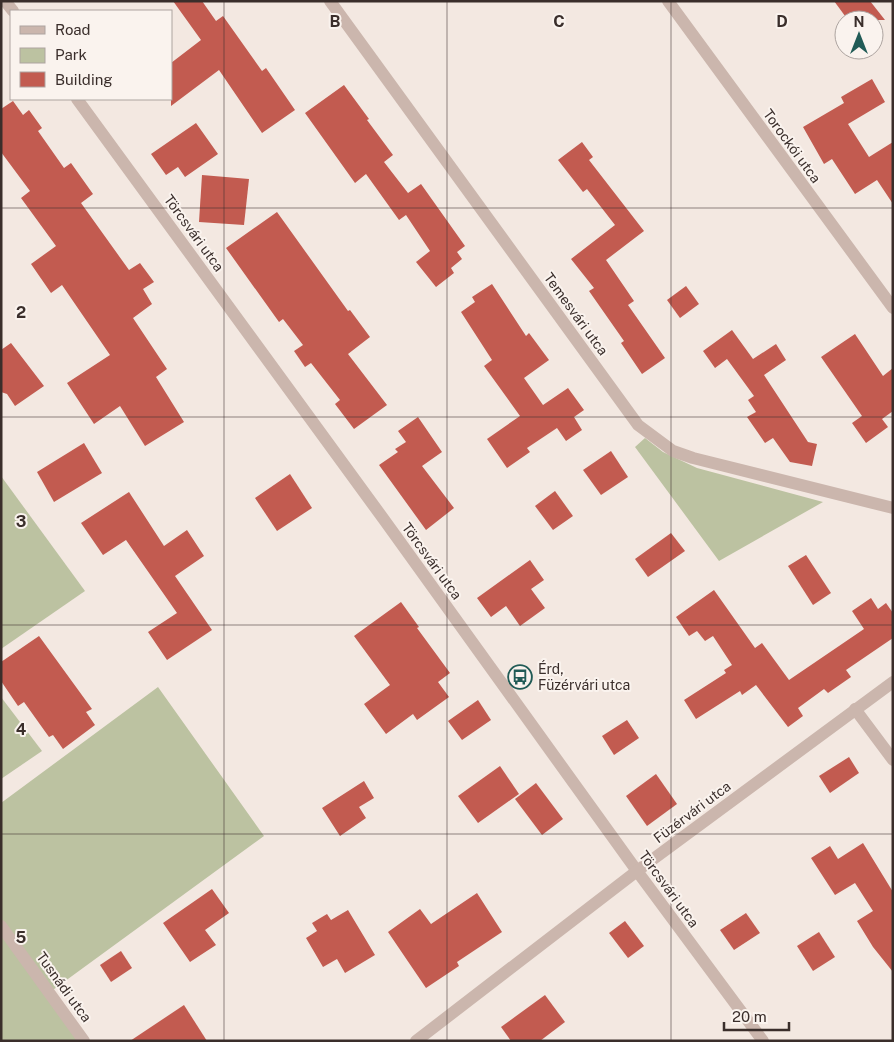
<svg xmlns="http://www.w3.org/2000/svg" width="894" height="1042" viewBox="0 0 894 1042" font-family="'Public Sans',sans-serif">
<rect width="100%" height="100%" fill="#f3e8e1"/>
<g fill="#bcc2a1">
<path d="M 645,438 L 663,452 L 697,468 L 823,502 L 719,561 L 635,447 Z"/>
<path d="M 1,476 L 85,591 L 1,649 Z"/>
<path d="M 158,687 L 264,836 L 46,995 L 79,1041 L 1,1041 L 1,803 Z"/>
<path d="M 1,697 L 42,751 L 1,779 Z"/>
</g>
<g fill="#c25b50">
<path d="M 173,1 L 202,1 L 216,21 L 223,16 L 262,71 L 266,68 L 295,110 L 262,133 L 219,70 L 171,106 L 171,63 L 201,40 Z"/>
<path d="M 834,1 L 870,1 L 885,20 L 848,20 Z"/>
<path d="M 872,79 L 885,102 L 848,124 L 869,157 L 893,142 L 893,204 L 877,180 L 855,194 L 832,159 L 824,164 L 803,127 L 844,103 L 841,97 Z"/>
<path d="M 344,85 L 369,119 L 367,120 L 393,155 L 384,162 L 408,193 L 421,184 L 465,246 L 457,252 L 462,259 L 451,268 L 454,273 L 436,287 L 416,262 L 430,251 L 406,215 L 399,220 L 366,174 L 355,183 L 305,113 Z"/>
<path d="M 13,101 L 23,115 L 29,110 L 42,128 L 38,131 L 64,168 L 71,163 L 93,194 L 81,203 L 129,270 L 140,263 L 154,282 L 143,289 L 152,304 L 133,318 L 167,369 L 156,377 L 184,422 L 145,446 L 120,406 L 94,424 L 67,383 L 110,355 L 62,285 L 51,293 L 31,264 L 56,246 L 21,198 L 30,191 L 1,152 L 1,109 Z"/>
<path d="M 196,123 L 218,154 L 185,177 L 178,167 L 166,175 L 151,154 Z"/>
<path d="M 582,142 L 593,157 L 589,160 L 644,231 L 606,260 L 634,301 L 628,305 L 665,358 L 642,374 L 621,343 L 624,341 L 589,291 L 594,288 L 571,259 L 615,225 L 587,189 L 583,192 L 558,160 Z"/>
<path d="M 202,175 L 249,179 L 244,225 L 199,222 Z"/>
<path d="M 277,212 L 348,311 L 350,310 L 370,337 L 348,354 L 387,405 L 354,429 L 335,404 L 340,400 L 311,363 L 305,367 L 294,351 L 303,345 L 283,319 L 279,322 L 226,248 Z"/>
<path d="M 492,284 L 526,336 L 529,333 L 549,360 L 524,378 L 543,405 L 568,388 L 584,410 L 574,417 L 582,430 L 566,441 L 557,428 L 527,448 L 530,452 L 507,468 L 487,439 L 520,416 L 484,366 L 492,360 L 461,312 L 475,302 L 472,297 Z"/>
<path d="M 686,286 L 699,304 L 680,318 L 667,300 Z"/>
<path d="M 732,330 L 753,359 L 776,344 L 786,360 L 764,375 L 808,442 L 817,444 L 812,466 L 790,462 L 773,438 L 765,443 L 747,417 L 756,412 L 748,400 L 754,396 L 727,359 L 715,368 L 703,351 Z"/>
<path d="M 855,334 L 883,376 L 893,368 L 893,411 L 882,419 L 888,427 L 866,443 L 852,423 L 862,416 L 821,357 Z"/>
<path d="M 11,343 L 44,386 L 15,406 L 7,394 L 1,392 L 1,350 Z"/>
<path d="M 418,417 L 442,452 L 422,466 L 454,508 L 426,530 L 379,465 L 398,452 L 395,449 L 406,442 L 398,431 Z"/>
<path d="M 84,443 L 102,473 L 54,502 L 37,472 Z"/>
<path d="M 611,451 L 628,477 L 601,495 L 583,470 Z"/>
<path d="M 290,474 L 312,508 L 277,531 L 255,498 Z"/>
<path d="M 555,491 L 573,516 L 553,530 L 535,506 Z"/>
<path d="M 129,492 L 164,546 L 187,530 L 204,556 L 175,576 L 212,630 L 167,660 L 148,632 L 177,613 L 126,540 L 103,555 L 81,523 Z"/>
<path d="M 671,533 L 685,551 L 648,577 L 635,559 Z"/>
<path d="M 806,555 L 831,593 L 813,605 L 788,566 Z"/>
<path d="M 530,560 L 544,580 L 531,589 L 545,608 L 520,626 L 506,606 L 491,617 L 477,598 Z"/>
<path d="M 714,590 L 755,648 L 762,643 L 789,680 L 864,629 L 852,611 L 871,598 L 878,609 L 886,603 L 893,613 L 893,638 L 846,670 L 851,677 L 828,693 L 824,689 L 798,708 L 803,716 L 788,727 L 756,685 L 742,695 L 740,691 L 696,719 L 684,700 L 726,673 L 724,670 L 732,665 L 713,636 L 705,641 L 697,631 L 689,636 L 676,617 Z"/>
<path d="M 401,602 L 419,627 L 417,628 L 450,673 L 438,682 L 449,697 L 417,720 L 413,714 L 386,734 L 364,704 L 390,685 L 354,636 Z"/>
<path d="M 39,636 L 92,709 L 86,712 L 95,725 L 63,749 L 53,735 L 49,737 L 24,702 L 18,706 L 1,681 L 1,662 Z"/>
<path d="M 478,700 L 491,720 L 462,740 L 448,721 Z"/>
<path d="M 627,720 L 639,738 L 614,755 L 602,736 Z"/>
<path d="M 849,757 L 859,773 L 830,793 L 819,776 Z"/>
<path d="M 500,766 L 519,794 L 478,823 L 458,796 Z"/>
<path d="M 656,774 L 677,804 L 647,826 L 626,796 Z"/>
<path d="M 364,781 L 374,798 L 359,807 L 366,818 L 340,836 L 322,808 Z"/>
<path d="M 536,783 L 563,819 L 542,835 L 515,799 Z"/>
<path d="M 863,843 L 893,892 L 893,972 L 873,947 L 857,921 L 873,911 L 855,883 L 835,895 L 811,858 L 830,846 L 838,859 Z"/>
<path d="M 212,889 L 229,913 L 205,930 L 216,945 L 190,962 L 163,923 Z"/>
<path d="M 477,893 L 502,932 L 457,962 L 459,966 L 426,988 L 388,932 L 420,909 L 431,924 Z"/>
<path d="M 348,910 L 375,955 L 345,973 L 337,959 L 323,967 L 306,938 L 317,931 L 312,923 L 327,914 L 331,920 Z"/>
<path d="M 746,913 L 760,933 L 734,950 L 720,930 Z"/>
<path d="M 625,921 L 644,946 L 628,958 L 609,933 Z"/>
<path d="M 819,932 L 835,957 L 813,971 L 797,946 Z"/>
<path d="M 121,951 L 132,968 L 111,982 L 100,965 Z"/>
<path d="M 545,995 L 565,1022 L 540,1041 L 511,1041 L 501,1027 Z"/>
<path d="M 184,1005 L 207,1041 L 130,1041 Z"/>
</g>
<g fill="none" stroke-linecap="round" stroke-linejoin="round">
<g stroke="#cbb6ad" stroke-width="12">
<path d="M 5,1 L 13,11"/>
<path d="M 330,1 L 638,425 L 673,451 L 693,458 L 893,508"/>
<path d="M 668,1 L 893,308"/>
<path d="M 77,99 L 385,521 L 637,871 L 763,1041"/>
<path d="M 855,709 L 893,760"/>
<path d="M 1,926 L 84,1041"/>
<path d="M 416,1041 L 637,871 L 893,682"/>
</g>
</g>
<path fill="none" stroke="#3a2e2b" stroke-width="1" stroke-opacity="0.55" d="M 224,1 L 224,1041M 447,1 L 447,1041M 671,1 L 671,1041M 1,208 L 893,208M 1,417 L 893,417M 1,625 L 893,625M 1,834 L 893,834"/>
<defs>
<g id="bus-ring" transform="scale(1.25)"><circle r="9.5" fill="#faf3ee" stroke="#215b56" stroke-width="1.5"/><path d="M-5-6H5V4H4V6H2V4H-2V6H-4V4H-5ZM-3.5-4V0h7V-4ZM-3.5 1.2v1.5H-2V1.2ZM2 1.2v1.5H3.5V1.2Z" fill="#215b56"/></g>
</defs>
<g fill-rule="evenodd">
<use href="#bus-ring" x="520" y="677"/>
</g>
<g text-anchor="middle" stroke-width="4" stroke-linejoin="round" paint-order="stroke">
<g font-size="14" fill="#3a2e2b" stroke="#faf3ee">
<text transform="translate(792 146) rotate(54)" y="5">Torockói utca</text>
<text transform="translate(194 233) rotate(54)" y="5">Törcsvári utca</text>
<text transform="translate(576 314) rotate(54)" y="5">Temesvári utca</text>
<text transform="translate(432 561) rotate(54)" y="5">Törcsvári utca</text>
<text transform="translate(692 812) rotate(-37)" y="5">Füzérvári utca</text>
<text transform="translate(669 889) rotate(54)" y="5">Törcsvári utca</text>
<text transform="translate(64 987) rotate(54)" y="5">Tusnádi utca</text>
</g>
<g font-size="14" fill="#3a2e2b" stroke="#faf3ee" text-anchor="start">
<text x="538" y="674">Érd,<tspan x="538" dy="16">Füzérvári utca</tspan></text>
</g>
</g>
<g font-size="16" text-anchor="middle" font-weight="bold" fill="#3a2e2b" stroke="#faf3ee" stroke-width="4" stroke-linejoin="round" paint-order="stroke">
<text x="335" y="27">B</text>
<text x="559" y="27">C</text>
<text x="782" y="27">D</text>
<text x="21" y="318">2</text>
<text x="21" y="527">3</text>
<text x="21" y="735">4</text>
<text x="21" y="943">5</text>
</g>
<rect width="894" height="1042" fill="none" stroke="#3a2e2b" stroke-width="5"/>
<rect x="10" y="10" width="162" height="90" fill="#faf3ee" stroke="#ada4a0"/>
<rect x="20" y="26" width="25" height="8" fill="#cbb6ad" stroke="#ada4a0"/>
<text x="55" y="35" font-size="15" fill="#3a2e2b">Road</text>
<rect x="20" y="48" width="25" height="15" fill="#bcc2a1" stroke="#ada4a0"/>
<text x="55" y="60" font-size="15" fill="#3a2e2b">Park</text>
<rect x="20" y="72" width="25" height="15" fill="#c25b50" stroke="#ada4a0"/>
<text x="55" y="85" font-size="15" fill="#3a2e2b">Building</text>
<g transform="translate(859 35)"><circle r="24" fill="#faf3ee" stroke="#ada4a0"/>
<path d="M0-4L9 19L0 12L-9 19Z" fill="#215b56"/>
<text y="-8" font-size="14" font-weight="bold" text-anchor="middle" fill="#3a2e2b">N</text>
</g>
<path d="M724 1022v8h65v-8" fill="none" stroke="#3a2e2b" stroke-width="2.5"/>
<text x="732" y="1022" font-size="15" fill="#3a2e2b" stroke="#faf3ee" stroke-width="4" paint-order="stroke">20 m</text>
</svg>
